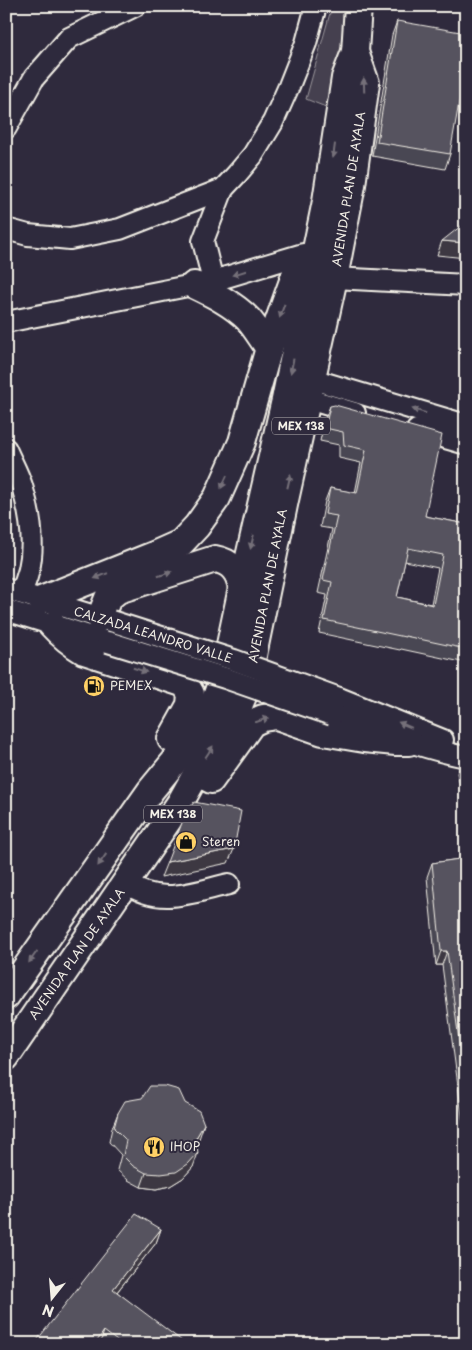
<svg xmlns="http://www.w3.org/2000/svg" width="472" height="1350" viewBox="0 0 472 1350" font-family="'Playpen Sans',sans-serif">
<rect width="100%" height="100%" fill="#2f2a3d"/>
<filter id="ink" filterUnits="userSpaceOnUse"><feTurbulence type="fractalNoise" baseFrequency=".02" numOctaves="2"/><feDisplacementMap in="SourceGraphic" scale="10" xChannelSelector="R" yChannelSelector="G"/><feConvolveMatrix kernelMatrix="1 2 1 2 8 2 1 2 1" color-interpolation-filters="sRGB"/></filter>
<g filter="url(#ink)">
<path fill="#454050" stroke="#9c989c" d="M 332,6 L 347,6 L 338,112 L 306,99 Z"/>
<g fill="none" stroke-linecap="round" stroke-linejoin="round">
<g stroke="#f4f1e8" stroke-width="24">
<g id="minor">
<path d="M 6,128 L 34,78 L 69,38 L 135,6"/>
<path d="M 6,229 L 28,235 L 70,239 L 120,229 L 223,189 L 237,174 L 253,155 L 273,122 L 289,86 L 306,43 L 316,6"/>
<path d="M 334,278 L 466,285"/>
<path d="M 213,281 L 203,241 L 223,189"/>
<path d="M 6,322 L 213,281 L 303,254"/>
<path d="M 312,379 L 466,425"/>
<path d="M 308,399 L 355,413"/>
<path d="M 417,430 L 466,444"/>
<path d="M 6,449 C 11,461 18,473 22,486 C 32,519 38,561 20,593"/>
<path d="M 6,589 L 111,621"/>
<path d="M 6,610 L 108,642"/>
<path d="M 339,698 L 443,740"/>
<path d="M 332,715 C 376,730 420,748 466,757"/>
<path d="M 126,883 C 160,907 193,892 229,884"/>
</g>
</g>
<g stroke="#f4f1e8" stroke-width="30">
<g id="major">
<path d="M 194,285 C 213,294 233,304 248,319 C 256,328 262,339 269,348"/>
<path d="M 41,600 L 154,555 L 181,543 L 197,526 L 217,498 L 242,442 L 269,348 L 299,264"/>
<path d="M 100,618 L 108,598 L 118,590 L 215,559 C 232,562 239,572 242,588"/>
<path d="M 52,625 C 62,636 72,644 84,651 L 185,684 L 191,694 L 190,705 L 171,739"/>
<path d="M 211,780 L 252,723 L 263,718 L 277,716 L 323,732 L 364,739 L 396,742 L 409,742"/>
<path d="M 6,996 L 151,790 L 184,750 L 215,700 L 223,678 L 242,588 L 285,400 L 326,201 L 345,78 L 355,52 L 358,6"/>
<path d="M 6,1057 L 180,803 L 203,762 L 238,708 L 246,689 L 285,500 L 334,278 L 352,185 L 366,83 L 355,52"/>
</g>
</g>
<use href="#minor" stroke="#2f2a3d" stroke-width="20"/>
<use href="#major" stroke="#2f2a3d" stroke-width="26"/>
<g stroke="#f4f1e8" stroke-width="24" stroke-linecap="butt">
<g id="minor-bridge">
<path d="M 111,621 L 234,660 L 339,698"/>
<path d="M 108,642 L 225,678 L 332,715"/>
</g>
</g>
<use href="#minor-bridge" stroke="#2f2a3d" stroke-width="20"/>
</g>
<g fill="#4a4752" stroke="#f4f1e8" fill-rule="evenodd">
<path d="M 397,21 L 450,154 L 445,169 L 372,156 L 392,35 Z"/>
<path d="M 330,406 L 425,516 L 466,524 L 466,663 L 401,649 L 400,650 L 319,633 L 327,595 L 318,593 L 332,529 L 320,527 L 325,501 L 330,488 L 355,493 L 361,463 L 339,458 L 339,445 L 320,441 L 325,419 ZM 405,561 L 438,568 L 431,604 L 397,597 Z"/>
<path d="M 466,764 L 466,784 L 459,782 L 457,773 L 459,769 Z"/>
<path d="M 466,858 L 466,1146 L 442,965 L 436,965 L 427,877 L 432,863 Z"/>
<path d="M 185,1103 L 204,1124 L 197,1142 L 193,1167 L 183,1178 L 170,1186 L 156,1189 L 141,1187 L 128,1180 L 117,1170 L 121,1155 L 109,1142 L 112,1128 L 118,1113 Z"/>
<path d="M 161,1229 L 156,1243 L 117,1292 L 182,1344 L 34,1344 Z"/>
</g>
<g fill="#3c3942" stroke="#f4f1e8">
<path d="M 442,241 L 466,243 L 466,258 L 437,255 Z"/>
<path d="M 234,849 L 228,863 L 161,877 L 167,862 Z"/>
<path d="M 441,951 L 447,951 L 442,965 L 436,965 Z"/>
<path d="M 204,1124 L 199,1139 L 191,1153 L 196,1138 Z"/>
<path d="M 198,1153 L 193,1167 L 183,1178 L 170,1186 L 156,1189 L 141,1187 L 146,1173 Z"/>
<path d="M 161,1229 L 156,1243 L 108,1303 L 113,1289 Z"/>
<path d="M 104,1331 L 100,1344 L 95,1344 Z"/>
</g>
<g fill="#56525f" stroke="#f4f1e8" fill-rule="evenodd">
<path d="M 397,21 L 466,33 L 466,63 L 450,154 L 377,142 Z"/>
<path d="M 466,222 L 466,243 L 442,241 Z"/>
<path d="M 335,405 L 442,435 L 425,516 L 466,524 L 466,649 L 405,636 L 405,637 L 324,620 L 332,582 L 323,580 L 337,516 L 325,514 L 330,488 L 357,493 L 366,450 L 344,445 L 343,432 L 325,428 L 330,406 ZM 408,548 L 443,555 L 433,605 L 397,597 Z"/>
<path d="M 464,764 L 466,764 L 466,779 L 461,777 L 459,769 Z"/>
<path d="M 194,802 L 241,811 L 234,849 L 167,862 L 185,815 Z"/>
<path d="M 466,858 L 466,1092 L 447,951 L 441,951 L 432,863 Z"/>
<path d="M 150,1086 L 165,1086 L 179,1090 L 185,1103 L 199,1111 L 204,1124 L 196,1138 L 198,1153 L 188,1164 L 176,1172 L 161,1174 L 146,1173 L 133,1166 L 123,1156 L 126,1140 L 114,1128 L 118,1113 L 125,1101 L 142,1098 Z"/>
<path d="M 136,1214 L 161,1229 L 113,1289 L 182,1341 L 180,1344 L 121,1344 L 104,1331 L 95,1344 L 83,1344 L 72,1340 L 68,1344 L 34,1344 Z"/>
</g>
<defs><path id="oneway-solid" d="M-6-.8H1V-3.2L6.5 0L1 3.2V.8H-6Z" transform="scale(1.25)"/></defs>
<g fill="#747079">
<use href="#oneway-solid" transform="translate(364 85) rotate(-92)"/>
<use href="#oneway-solid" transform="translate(334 151) rotate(98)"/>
<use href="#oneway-solid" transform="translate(239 273) rotate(163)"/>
<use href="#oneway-solid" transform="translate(282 311) rotate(110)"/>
<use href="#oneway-solid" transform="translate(292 366) rotate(102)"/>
<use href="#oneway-solid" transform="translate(419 411) rotate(-163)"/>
<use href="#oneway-solid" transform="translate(289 481) rotate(-77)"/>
<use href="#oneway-solid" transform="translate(224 482) rotate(115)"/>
<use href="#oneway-solid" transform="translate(252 542) rotate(103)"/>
<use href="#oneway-solid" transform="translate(165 574) rotate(-17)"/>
<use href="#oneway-solid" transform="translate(101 576) rotate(158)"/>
<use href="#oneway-solid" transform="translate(140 670) rotate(18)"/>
<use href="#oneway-solid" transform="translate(262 720) rotate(-19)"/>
<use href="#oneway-solid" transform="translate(405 725) rotate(-157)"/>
<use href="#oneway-solid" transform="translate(209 752) rotate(-57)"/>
<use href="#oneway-solid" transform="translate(102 860) rotate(125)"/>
<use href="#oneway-solid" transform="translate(33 957) rotate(126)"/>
</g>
</g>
<defs>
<g id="fuel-disc" transform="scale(1.125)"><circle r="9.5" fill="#ffd166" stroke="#2f2a3d"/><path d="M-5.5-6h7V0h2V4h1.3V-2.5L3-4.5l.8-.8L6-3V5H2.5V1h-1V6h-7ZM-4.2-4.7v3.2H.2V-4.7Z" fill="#111"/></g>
<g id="shop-disc" transform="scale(1.125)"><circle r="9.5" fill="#ffd166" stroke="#2f2a3d"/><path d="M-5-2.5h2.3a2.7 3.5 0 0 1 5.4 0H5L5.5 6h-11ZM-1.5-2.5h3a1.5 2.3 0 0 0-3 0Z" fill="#111"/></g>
<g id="restaurant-disc" transform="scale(1.125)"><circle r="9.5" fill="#ffd166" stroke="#2f2a3d"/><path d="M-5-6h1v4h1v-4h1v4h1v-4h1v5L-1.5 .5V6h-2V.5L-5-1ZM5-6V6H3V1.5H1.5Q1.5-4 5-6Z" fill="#111"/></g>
</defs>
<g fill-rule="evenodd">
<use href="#fuel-disc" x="94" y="686"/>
<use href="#shop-disc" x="186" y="842"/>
<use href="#restaurant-disc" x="154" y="1147"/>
</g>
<g text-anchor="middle" stroke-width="4" stroke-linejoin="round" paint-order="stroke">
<g fill="#2f2a3d" stroke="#b9b5b5" stroke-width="1">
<rect x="272" y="417.5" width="58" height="17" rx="4"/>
<rect x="144" y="805.5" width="58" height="17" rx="4"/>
</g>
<g font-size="11" font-weight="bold" fill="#f4f1e8">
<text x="301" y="430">MEX 138</text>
<text x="173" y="818">MEX 138</text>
</g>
<g font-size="12" fill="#f4f1e8" stroke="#2f2a3d">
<text transform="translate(349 189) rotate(-81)" y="4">AVENIDA PLAN DE AYALA</text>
<text transform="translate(268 586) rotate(-79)" y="4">AVENIDA PLAN DE AYALA</text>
<text transform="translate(153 635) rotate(17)" y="4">CALZADA LEANDRO VALLE</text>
<text transform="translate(77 954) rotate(-55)" y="4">AVENIDA PLAN DE AYALA</text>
</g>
<g font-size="12" fill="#f4f1e8" stroke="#2f2a3d" text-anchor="start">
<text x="110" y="690">PEMEX</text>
<text x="202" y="846">Steren</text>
<text x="170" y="1151">IHOP</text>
</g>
</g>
<rect width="472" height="1350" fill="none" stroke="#2f2a3d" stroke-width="25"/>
<rect x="12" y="12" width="447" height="1325" fill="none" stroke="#f4f1e8" stroke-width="2" filter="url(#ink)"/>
<g transform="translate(52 1298) rotate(197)" stroke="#2f2a3d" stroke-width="4" paint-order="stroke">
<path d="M0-4L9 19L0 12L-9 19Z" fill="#f4f1e8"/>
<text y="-8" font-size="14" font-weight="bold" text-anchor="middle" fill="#f4f1e8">N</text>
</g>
</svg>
